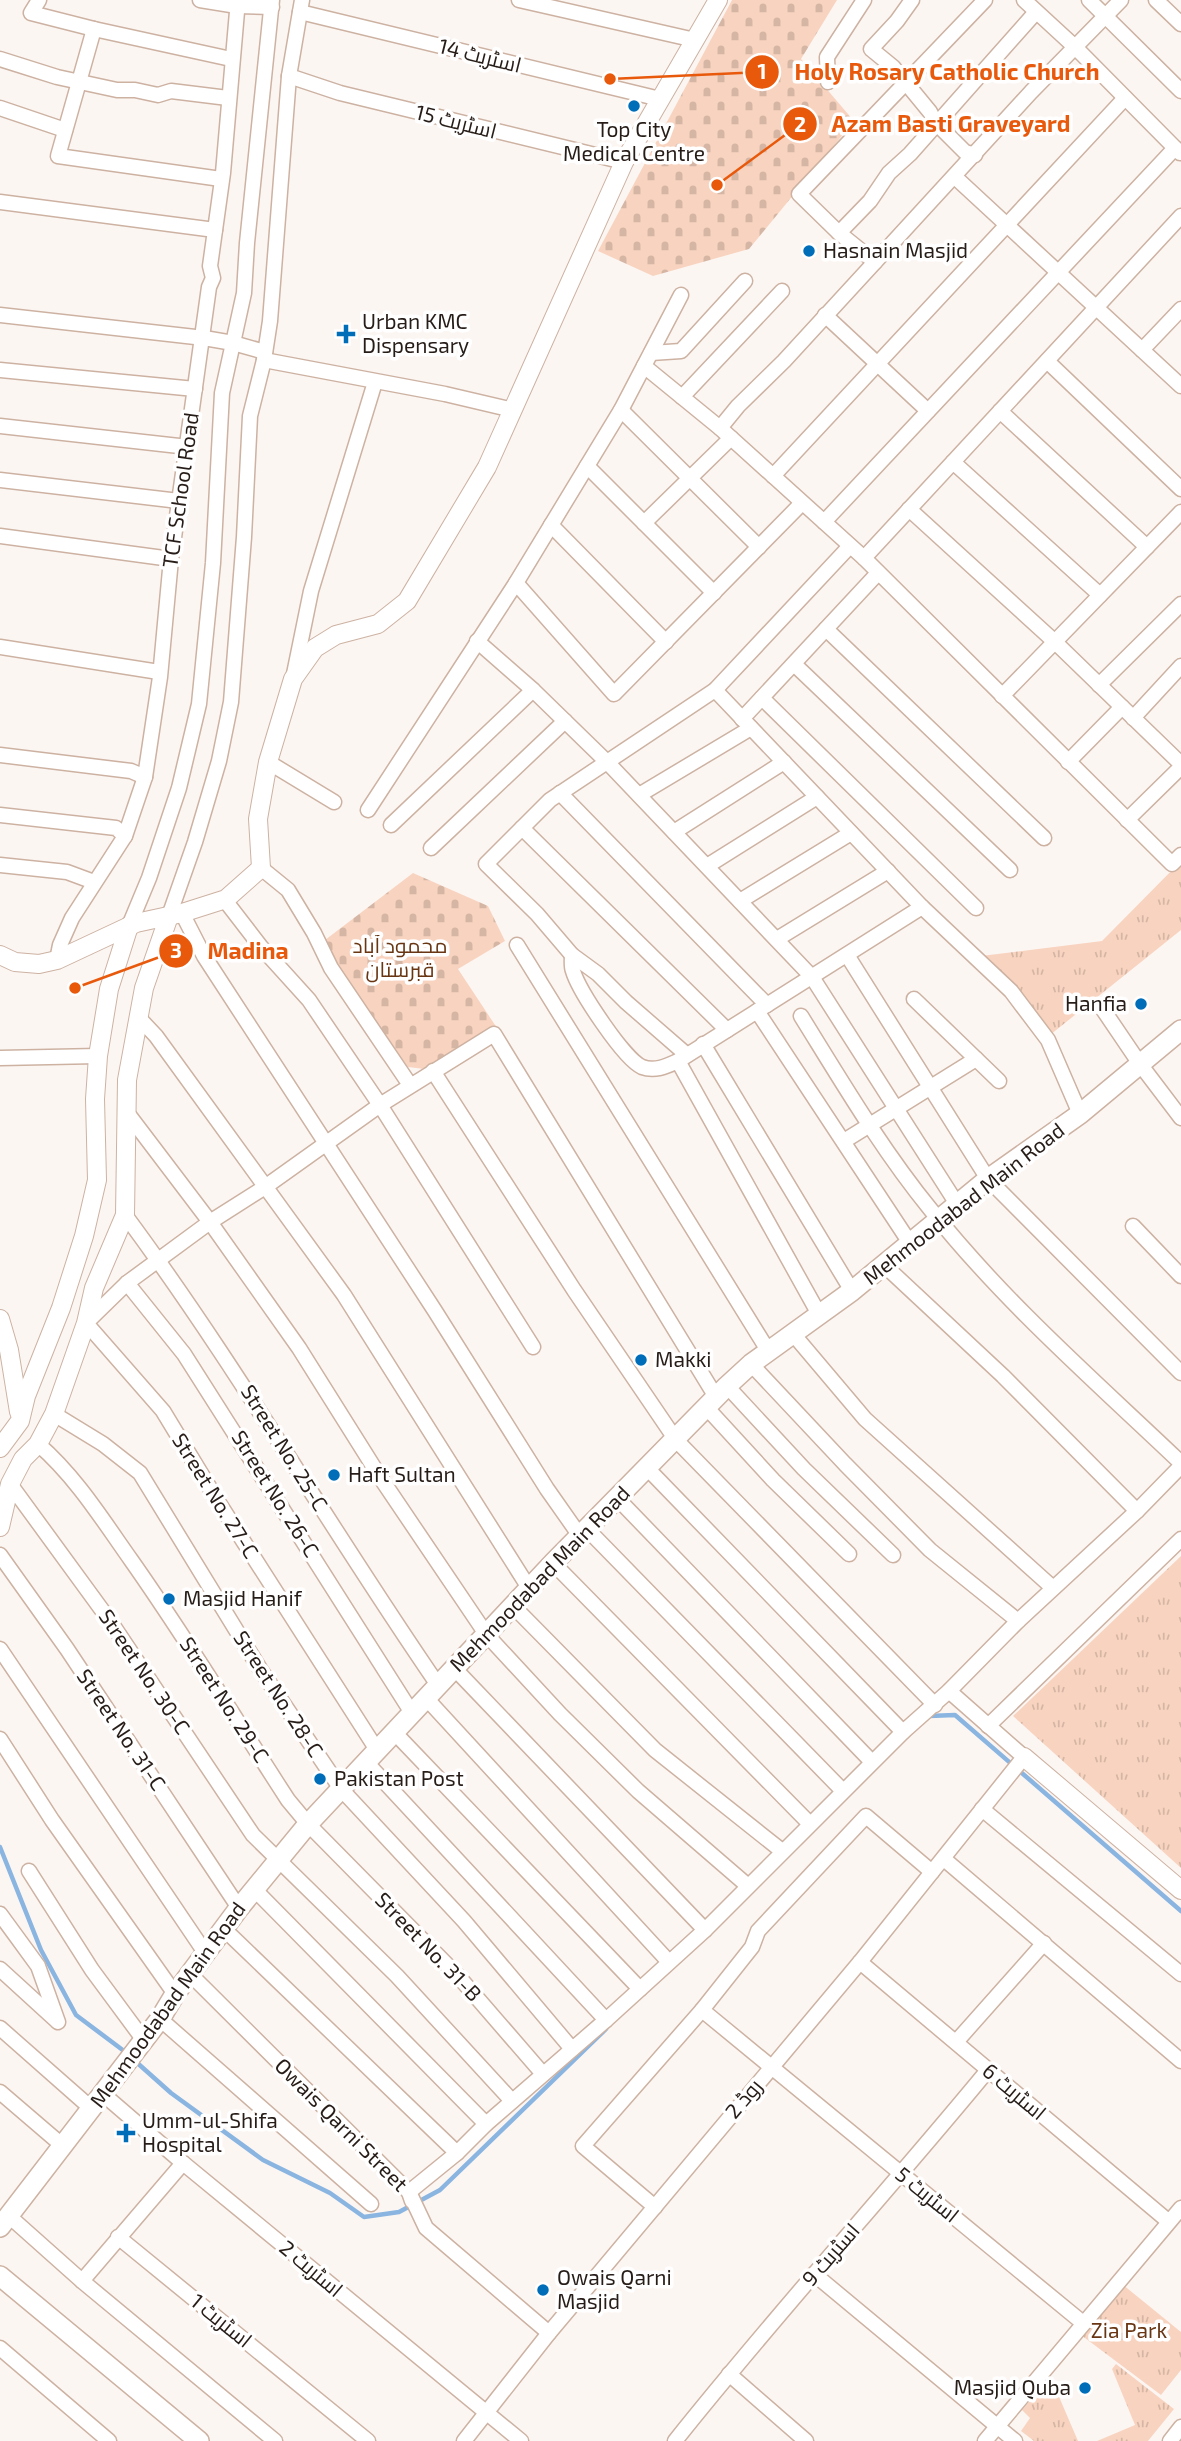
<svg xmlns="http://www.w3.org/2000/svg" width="1181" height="2441" viewBox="0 0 1181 2441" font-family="'Exo 2',Cairo,sans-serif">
<defs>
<pattern id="grass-tufts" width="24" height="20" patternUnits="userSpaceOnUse" patternTransform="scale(1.75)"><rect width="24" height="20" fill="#f8d4c0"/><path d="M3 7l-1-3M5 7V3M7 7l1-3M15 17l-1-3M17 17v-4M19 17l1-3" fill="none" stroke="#d5b6a4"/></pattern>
<pattern id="cemetery-stones" width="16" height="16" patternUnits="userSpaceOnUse" patternTransform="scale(1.75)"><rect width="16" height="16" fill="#f8d4c0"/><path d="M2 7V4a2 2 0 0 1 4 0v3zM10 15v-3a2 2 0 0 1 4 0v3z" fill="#d5b6a4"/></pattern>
</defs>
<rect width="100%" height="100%" fill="#fcf6f3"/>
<g fill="url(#grass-tufts)">
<path d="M 1181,861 L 1181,930 L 1050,1035 L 981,956 L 1102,941 Z"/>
<path d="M 1181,1556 L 1181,1868 L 1013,1716 Z"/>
<path d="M 1122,2284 L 1181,2332 L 1181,2370 L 1161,2395 L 1081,2335 Z"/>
<path d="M 1116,2364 L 1174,2409 L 1148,2441 L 1097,2441 L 1135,2425 L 1112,2369 Z"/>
<path d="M 1046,2383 L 1057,2392 L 1078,2441 L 1034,2441 L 1021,2431 L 1030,2418 L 1022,2410 Z"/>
</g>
<g fill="url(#cemetery-stones)">
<path d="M 732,0 L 837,0 L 801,59 L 854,121 L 749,249 L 653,276 L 598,251 Z"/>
<path d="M 413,873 L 488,906 L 505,941 L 458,969 L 497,1028 L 432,1070 L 408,1067 L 339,976 L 325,940 Z"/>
</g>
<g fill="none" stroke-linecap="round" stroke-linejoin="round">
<g stroke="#8ab5e1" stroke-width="4.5">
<path d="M 929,1716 L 955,1715 L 1181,1911"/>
<path d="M 0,1847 L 41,1950 L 76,2015 L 128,2054"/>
<path d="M 134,2060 L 171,2093 L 263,2160 L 330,2193 L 364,2217 L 399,2212 L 440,2190 L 606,2029"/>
</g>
<g stroke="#cdb2a2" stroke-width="17">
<g id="minor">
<path d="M 39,0 L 31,13 L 94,29 L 231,59"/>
<path d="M 200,0 L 237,6 L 272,7"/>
<path d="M 519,0 L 695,40"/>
<path d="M 912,0 L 897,21 L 871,49 L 893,67 L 930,112 L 936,123 L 965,152 L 975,155"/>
<path d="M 1024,0 L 1075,47 L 1180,153"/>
<path d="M 1089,0 L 1181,91"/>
<path d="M 1156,0 L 1181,24"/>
<path d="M 300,12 L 660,99"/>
<path d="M 94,29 L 58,156 L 221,179"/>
<path d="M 0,59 L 57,77 L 117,90 L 135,90 L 158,95 L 171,91 L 228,98"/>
<path d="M 289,76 L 340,93 L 624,162"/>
<path d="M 828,82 L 827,57 L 864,0"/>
<path d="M 0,108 L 65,130"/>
<path d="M 955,177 L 1181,386"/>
<path d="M 0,202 L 215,230"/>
<path d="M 839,233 L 870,201 L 889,173 L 910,154 L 1036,12"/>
<path d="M 875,262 L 1031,92 L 1121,0"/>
<path d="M 0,315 L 204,338 L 233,343 L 265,352"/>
<path d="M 825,315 L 928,411"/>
<path d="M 1142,350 L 1181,309"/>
<path d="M 651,353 L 681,351 L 745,281"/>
<path d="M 264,360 L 445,394 L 513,410"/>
<path d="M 1047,361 L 1181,489"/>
<path d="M 644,366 L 720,428 L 864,558 L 1172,864 L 1181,855"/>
<path d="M 0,370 L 195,389"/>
<path d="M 682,397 L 782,291"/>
<path d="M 621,410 L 759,547"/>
<path d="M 1000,411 L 1147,547"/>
<path d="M 0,426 L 188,447"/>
<path d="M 720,428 L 738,406 L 784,361 L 875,262 L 839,233 L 799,194 L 985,0"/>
<path d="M 953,462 L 1100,595"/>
<path d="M 587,466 L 714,593"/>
<path d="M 773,476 L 1125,98"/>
<path d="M 0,480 L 179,501"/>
<path d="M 909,509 L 1055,642 L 1181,764"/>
<path d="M 824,522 L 1175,148"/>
<path d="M 644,523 L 731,438"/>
<path d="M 551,525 L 666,642"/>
<path d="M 0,536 L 171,559"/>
<path d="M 864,558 L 1181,216"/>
<path d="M 516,583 L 614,694 L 802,503"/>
<path d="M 826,629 L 1044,838"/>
<path d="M 477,641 L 533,690 L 607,762 L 812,977 L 957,1204"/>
<path d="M 0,647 L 159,672"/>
<path d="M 794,664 L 1010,870"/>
<path d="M 294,674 L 311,591 L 375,382"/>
<path d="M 1099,685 L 1181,604"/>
<path d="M 715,690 L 922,907 L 1011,991 L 1048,1040 L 1080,1114"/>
<path d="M 1002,696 L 1181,512"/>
<path d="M 762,698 L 976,908"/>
<path d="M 1133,718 L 1181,666"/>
<path d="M 742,719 L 878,573"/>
<path d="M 0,755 L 131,771 L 145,777"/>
<path d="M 268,762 L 334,802"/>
<path d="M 1068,762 L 1122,707"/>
<path d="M 560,793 L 767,1005"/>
<path d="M 639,795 L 751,728"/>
<path d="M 368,810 L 516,583 L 587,466 L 621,410 L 681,295"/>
<path d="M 0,815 L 116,828 L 125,836"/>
<path d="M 1127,820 L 1181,767"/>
<path d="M 391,825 L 533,690"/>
<path d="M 522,828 L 727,1030"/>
<path d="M 674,832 L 784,762"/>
<path d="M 431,848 L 565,721"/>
<path d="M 0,865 L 67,872 L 94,882"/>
<path d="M 707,866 L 817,797"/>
<path d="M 261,868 L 288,890 L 314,933 L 331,968 L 410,1085"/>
<path d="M 224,899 L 261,947 L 309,1000 L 380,1105 L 533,1347"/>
<path d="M 740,901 L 851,833"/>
<path d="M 182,913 L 204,956 L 435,1311 L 547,1489 L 580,1536"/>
<path d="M 169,916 L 195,842 L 219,761 L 231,702 L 244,537 L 250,416 L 264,360 L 270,321 L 289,76 L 302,0"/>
<path d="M 129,926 L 149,878 L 179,788 L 199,704 L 213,563 L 222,393 L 244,293 L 247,243 L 272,0"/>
<path d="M 777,939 L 888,871"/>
<path d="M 517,945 L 769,1352"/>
<path d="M 572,955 C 572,960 571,966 573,971 C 579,991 624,1059 642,1067 C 655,1072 667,1066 678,1061 L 922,907"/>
<path d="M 847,955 L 988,1179 L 1181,1373"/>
<path d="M 57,960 L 60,945 L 72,918 L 125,836 L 145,777 L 160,677 L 171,559 L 209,287 L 213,278 L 210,266 L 223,173 L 238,0"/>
<path d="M 914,999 L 999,1081"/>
<path d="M 1102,1008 L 1140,1064 L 1181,1118"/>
<path d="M 757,1011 L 910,1243"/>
<path d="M 801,1016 C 842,1082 882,1150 931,1210 C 1005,1303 1096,1382 1181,1463"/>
<path d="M 138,1017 L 156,1036 L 344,1295 L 529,1588"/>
<path d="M 703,1044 L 852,1291"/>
<path d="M 687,1055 L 626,1002 L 598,974 L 572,955 L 537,914 L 486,864 L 550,800 L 715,690 L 850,546"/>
<path d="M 0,1058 L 98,1056"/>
<path d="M 678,1061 L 820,1316"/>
<path d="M 433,1071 L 574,1290 L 676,1440 L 935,1705"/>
<path d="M 128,1114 L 210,1222 L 299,1348 L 380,1477 L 486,1634 L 560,1714 L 638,1791 L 748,1886"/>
<path d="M 844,1141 L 976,1059"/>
<path d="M 125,1215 C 237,1366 331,1530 438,1685"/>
<path d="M 1133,1226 L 1181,1276"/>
<path d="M 884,1265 L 1003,1376 L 1137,1511"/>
<path d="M 127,1283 L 184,1354 L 412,1713"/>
<path d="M 794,1335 L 865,1419 L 1053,1588"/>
<path d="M 751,1364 L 845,1464 L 930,1550 L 1018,1621"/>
<path d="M 727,1386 L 804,1469 L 893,1555"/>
<path d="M 706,1407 L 773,1480 L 849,1554"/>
<path d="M 54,1414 L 103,1444 L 140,1473 L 260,1669 L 341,1789 L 464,1921 L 572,2049"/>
<path d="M 38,1444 C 76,1477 102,1519 131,1560 C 186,1638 236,1720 288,1800 L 308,1824 L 459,1977 L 543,2074"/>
<path d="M 647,1468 L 903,1732"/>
<path d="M 10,1484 L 110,1621 L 253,1835 L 397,1976 L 512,2101"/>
<path d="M 617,1498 L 872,1762"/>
<path d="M 587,1529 L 843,1791"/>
<path d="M 0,1555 L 67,1649 L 239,1908"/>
<path d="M 553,1563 L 810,1824"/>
<path d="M 513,1606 L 655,1750 L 782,1851"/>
<path d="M 0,1649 L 206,1954"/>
<path d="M 454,1668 L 705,1930"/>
<path d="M 426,1698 L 669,1962"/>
<path d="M 988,1726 L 1181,1539"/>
<path d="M 394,1732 L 640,1989"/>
<path d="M 0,1739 L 52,1820 L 175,1994"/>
<path d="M 377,1750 L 217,1500 L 163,1411 L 86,1323 L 127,1283 L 210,1222 L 265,1187 L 380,1105 L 494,1034 L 716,1397"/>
<path d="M 366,1762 L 606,2020"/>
<path d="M 982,1809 L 1181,1974"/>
<path d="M 944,1859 L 1181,2061"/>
<path d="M 29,1871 L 92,1970 L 143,2039"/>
<path d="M 932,1872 L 866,1816 L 758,1931 L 752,1947 L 702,2010 L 1083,2323"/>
<path d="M 254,1889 L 486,2124"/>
<path d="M 0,1914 L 38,1966 L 58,2022"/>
<path d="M 224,1929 L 457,2153"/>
<path d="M 860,1962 L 1168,2221"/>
<path d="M 0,1969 L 57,2021"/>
<path d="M 190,1974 L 409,2192 L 426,2228 L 549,2333"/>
<path d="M 160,2019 L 371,2204"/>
<path d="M 0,2028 L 92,2109"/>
<path d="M 956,2042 L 1044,1943"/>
<path d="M 0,2092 L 63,2146"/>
<path d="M 103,2094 L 183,2163 L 521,2441"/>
<path d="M 412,2201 L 409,2192 L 457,2153 L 486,2124 L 606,2020 L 705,1930 L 903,1732 L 949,1691 L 1018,1621 L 1137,1511 L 1181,1466"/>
<path d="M 655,2207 L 583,2146 L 702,2010"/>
<path d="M 9,2216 L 82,2281 L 275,2441"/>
<path d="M 118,2237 L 368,2441"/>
<path d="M 814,2274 L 1015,2441"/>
<path d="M 82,2281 L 183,2163"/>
<path d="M 0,2348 L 109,2441"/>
<path d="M 729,2374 L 806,2441"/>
<path d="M 464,2441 L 549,2333 L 860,1962 L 1024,1757 L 949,1691"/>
<path d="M 675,2441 C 776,2314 885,2195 988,2070"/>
<path d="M 985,2441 L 1181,2208"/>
<path d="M 1170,2441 L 1181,2427"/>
</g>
</g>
<g stroke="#cdb2a2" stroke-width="20">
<g id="tertiary">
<path d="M 0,955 L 15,962 L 39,964 L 57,960 L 136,923 L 182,913 L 226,899 L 261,868 L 258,819 L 268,762 L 293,679 L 315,648 L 336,635 L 378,624 L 407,601 L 487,467 L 624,162 L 718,0"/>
<path d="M 0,1319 L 9,1350 L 19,1412"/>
<path d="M 0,1448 L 20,1421 L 26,1396 L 61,1308 L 84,1236 L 97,1180 L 95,1099 L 98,1056 L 109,989 L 129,926"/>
<path d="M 0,1527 L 10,1484 L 23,1459 L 38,1444 L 54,1414 L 86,1323 L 94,1288 L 125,1215 L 127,1080 L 144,988 L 169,916"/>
<path d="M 1024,1757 L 1181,1890"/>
</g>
</g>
<g stroke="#cdb2a2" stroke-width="22">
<g id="secondary">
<path d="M 0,2227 L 160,2019 L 175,1994 L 239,1908 L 308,1824 L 553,1563 L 727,1386 L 751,1364 L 852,1291 L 988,1179 L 1080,1114 L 1181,1030"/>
<path d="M 0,2276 L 199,2441"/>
</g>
</g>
<use href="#minor" stroke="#fff" stroke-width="14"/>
<use href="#tertiary" stroke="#fff" stroke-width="18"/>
<use href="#secondary" stroke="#fff" stroke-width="19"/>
</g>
<g fill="#006db8" stroke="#fff" stroke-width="2.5">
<circle cx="634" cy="106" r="7"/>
<circle cx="809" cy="251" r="7"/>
<path d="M342.5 323.5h7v7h7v7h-7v7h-7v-7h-7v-7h7z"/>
<circle cx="1141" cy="1004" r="7"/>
<circle cx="641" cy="1360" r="7"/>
<circle cx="334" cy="1475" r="7"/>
<circle cx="169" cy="1599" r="7"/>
<circle cx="320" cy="1779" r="7"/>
<path d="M122.5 2122.5h7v7h7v7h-7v7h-7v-7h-7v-7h7z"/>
<circle cx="543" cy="2290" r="7"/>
<circle cx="1085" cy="2388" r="7"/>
</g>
<g text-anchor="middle" stroke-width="7" stroke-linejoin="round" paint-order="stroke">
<g font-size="21" fill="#271d18" stroke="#fff">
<text transform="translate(480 56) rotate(14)" y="7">اسٹریٹ 14</text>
<text transform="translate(456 122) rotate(14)" y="7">اسٹریٹ 15</text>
<text transform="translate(181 490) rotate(-82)" y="7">TCF School Road</text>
<text transform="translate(964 1204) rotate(-38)" y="7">Mehmoodabad Main Road</text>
<text transform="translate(284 1448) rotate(58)" y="7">Street No. 25-C</text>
<text transform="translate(275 1494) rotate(58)" y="7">Street No. 26-C</text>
<text transform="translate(215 1496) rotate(58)" y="7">Street No. 27-C</text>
<text transform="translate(540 1579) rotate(-46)" y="7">Mehmoodabad Main Road</text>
<text transform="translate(144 1672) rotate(56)" y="7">Street No. 30-C</text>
<text transform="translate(278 1694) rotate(57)" y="7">Street No. 28-C</text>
<text transform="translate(224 1700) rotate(57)" y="7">Street No. 29-C</text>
<text transform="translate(121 1730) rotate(56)" y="7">Street No. 31-C</text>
<text transform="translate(428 1947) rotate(46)" y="7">Street No. 31-B</text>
<text transform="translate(168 2005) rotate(-54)" y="7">Mehmoodabad Main Road</text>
<text transform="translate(1014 2092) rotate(40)" y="7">اسٹریٹ 6</text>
<text transform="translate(744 2099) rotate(-50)" y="7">روڈ 2</text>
<text transform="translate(341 2125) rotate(45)" y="7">Owais Qarni Street</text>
<text transform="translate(927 2195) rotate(39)" y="7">اسٹریٹ 5</text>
<text transform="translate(831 2255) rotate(-49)" y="7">اسٹریٹ 9</text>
<text transform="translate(311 2269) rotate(40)" y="7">اسٹریٹ 2</text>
<text transform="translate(221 2321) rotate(39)" y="7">اسٹریٹ 1</text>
</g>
<g font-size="21" fill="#271d18" stroke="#fff" text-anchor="start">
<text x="634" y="137" text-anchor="middle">Top City<tspan x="634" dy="24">Medical Centre</tspan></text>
<text x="823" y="258">Hasnain Masjid</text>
<text x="362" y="329">Urban KMC<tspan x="362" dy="24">Dispensary</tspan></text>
<text x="1127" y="1011" text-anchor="end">Hanfia</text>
<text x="655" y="1367">Makki</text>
<text x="348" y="1482">Haft Sultan</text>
<text x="183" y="1606">Masjid Hanif</text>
<text x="334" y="1786">Pakistan Post</text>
<text x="142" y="2128">Umm-ul-Shifa<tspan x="142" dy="24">Hospital</tspan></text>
<text x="557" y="2285">Owais Qarni<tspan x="557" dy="24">Masjid</tspan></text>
<text x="1071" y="2395" text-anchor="end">Masjid Quba</text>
</g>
<g font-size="21" fill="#693613" stroke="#fff">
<text x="400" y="953">محمود آباد<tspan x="400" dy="24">قبرستان</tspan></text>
<text x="1129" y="2338">Zia Park</text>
</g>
</g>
<path fill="none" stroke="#e8590c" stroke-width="2.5" d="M610 79L762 72M717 185L800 124M75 988L176 951"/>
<g fill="#e8590c" stroke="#fff" stroke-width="2.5">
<circle cx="610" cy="79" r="7"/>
<circle cx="717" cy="185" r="7"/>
<circle cx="75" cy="988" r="7"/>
<circle cx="762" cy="72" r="18"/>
<circle cx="800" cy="124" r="18"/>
<circle cx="176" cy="951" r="18"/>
</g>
<g font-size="21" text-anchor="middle" font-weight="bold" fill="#fff">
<text x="762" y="79">1</text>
<text x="800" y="132">2</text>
<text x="176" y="958">3</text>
</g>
<g font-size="23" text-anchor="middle" font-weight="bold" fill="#e8590c" stroke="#fff" stroke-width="7" stroke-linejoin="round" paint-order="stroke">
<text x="947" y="80">Holy Rosary Catholic Church</text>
<text x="951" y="132">Azam Basti Graveyard</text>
<text x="248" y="959">Madina</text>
</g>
</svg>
